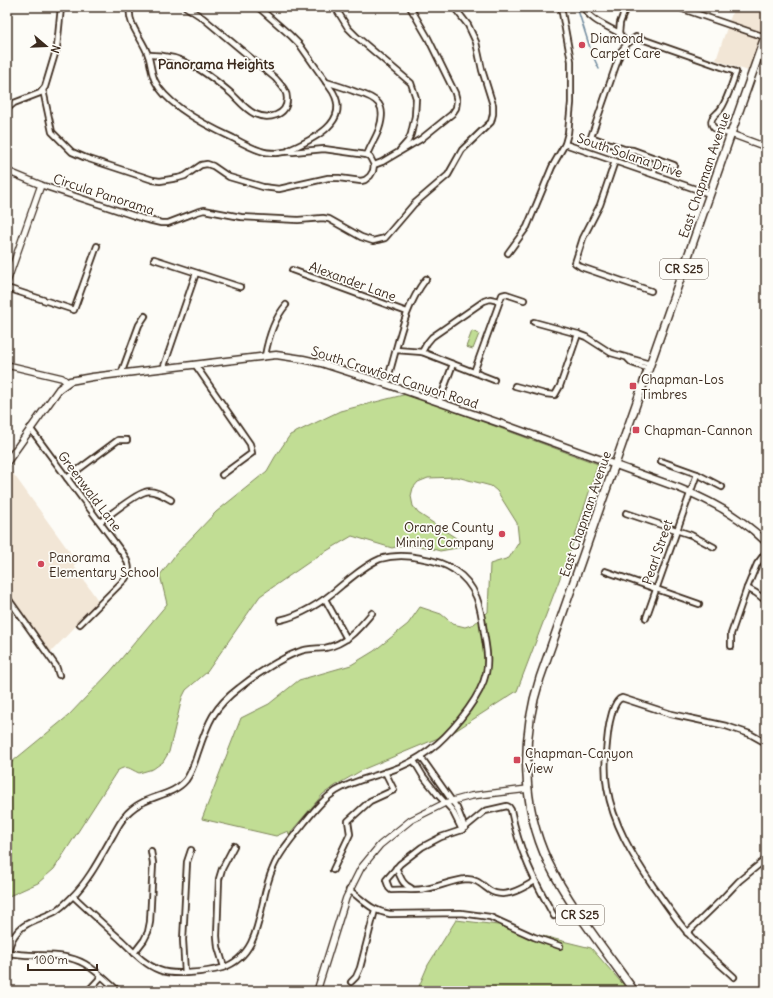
<svg xmlns="http://www.w3.org/2000/svg" width="773" height="998" viewBox="0 0 773 998" font-family="Delius,sans-serif">
<rect width="100%" height="100%" fill="#fdfcf7"/>
<filter id="ink" filterUnits="userSpaceOnUse"><feTurbulence type="fractalNoise" baseFrequency=".025" numOctaves="2"/><feDisplacementMap in="SourceGraphic" scale="8" xChannelSelector="R" yChannelSelector="G"/><feConvolveMatrix kernelMatrix="1 2 1 2 8 2 1 2 1" color-interpolation-filters="sRGB"/></filter>
<g filter="url(#ink)">
<g fill="#f2e6d6">
<path d="M 734,7 L 766,7 L 766,24 L 751,72 L 716,60 Z"/>
<path d="M 12,472 L 77,562 L 74,566 L 99,602 L 50,653 L 7,595 L 7,478 Z"/>
</g>
<g fill="#c1dd94" stroke="#7e8459">
<path d="M 472,331 L 479,334 L 473,349 L 466,347 Z"/>
<path d="M 407,394 L 598,464 L 571,549 L 517,691 L 455,731 L 364,769 L 338,784 L 323,794 L 289,834 L 288,831 L 276,836 L 202,819 L 241,718 L 269,704 L 299,680 L 351,665 L 374,651 L 408,624 L 420,607 L 441,614 L 453,624 L 465,627 L 474,624 L 488,612 L 490,564 L 509,558 L 519,542 L 517,523 L 497,491 L 491,486 L 457,477 L 428,478 L 418,482 L 413,488 L 411,496 L 413,506 L 418,513 L 468,546 L 440,551 L 426,547 L 403,545 L 392,548 L 352,536 L 318,556 L 260,596 L 207,672 L 186,690 L 182,698 L 169,752 L 163,762 L 153,769 L 139,773 C 129,769 128,764 117,771 L 54,869 L 38,883 L 7,897 L 7,766 L 68,716 L 110,672 L 167,604 L 160,575 L 176,554 L 216,512 L 267,471 L 275,457 L 290,435 L 340,411 Z"/>
<path d="M 456,920 L 498,925 L 591,948 L 629,991 L 417,991 L 428,965 Z"/>
</g>
<g fill="none" stroke-linecap="round" stroke-linejoin="round">
<path stroke="#708a9d" stroke-width="1.5" d="M 577,7 L 592,54 L 599,69"/>
<g stroke="#3b2a1e" stroke-width="8">
<g id="minor">
<path d="M 130,7 C 127,25 143,39 148,55 C 151,63 151,73 155,81 C 167,106 209,127 233,138 C 242,143 251,148 261,151 C 266,153 271,153 276,153 C 282,153 287,150 293,152 L 324,149 L 367,155"/>
<path d="M 258,7 L 290,35 L 300,45 L 333,92 C 351,123 311,140 289,150"/>
<path d="M 335,7 L 348,28 L 357,37 L 411,83 L 416,98 L 415,116 L 411,134 L 408,141 L 400,150"/>
<path d="M 584,7 C 589,20 607,26 619,33"/>
<path d="M 626,7 L 620,23 L 619,33 L 627,44 L 636,37 L 736,72 C 733,81 726,103 720,110 C 717,114 709,118 712,125 C 714,131 725,133 731,134"/>
<path d="M 677,7 L 765,37"/>
<path d="M 586,11 L 593,7"/>
<path d="M 627,44 L 621,51 L 591,137 L 624,149 L 633,150 L 674,165"/>
<path d="M 148,55 C 183,54 206,72 232,94 C 239,101 246,110 255,114 C 268,120 287,116 287,99 C 287,90 281,85 275,78 L 203,18 L 186,7"/>
<path d="M 326,82 C 336,85 346,88 356,92 C 378,98 387,105 379,129 C 376,138 370,146 367,155"/>
<path d="M 43,90 L 52,132 L 72,152 L 86,158 L 153,180 L 160,181 L 178,178 L 185,176 L 201,165 L 207,164 L 213,166 L 229,177 L 263,187 L 279,189 L 328,178 L 339,178 L 361,181 L 365,180 L 370,176 L 373,171 L 374,165 L 382,162 L 421,139 L 452,114 L 456,108 L 457,101 L 455,93 L 428,38 L 410,7"/>
<path d="M 7,109 L 14,103 L 40,93 L 45,87 L 57,47 L 61,7"/>
<path d="M 565,144 L 710,194"/>
<path d="M 367,155 L 370,157 L 374,165"/>
<path d="M 615,161 L 600,205 L 583,238 L 575,263 L 581,267 L 651,291"/>
<path d="M 653,174 L 658,159"/>
<path d="M 41,185 L 144,219 L 161,223 L 168,223 L 197,212 L 204,210 L 241,217 L 298,220 L 323,218 L 329,219 L 361,237 L 373,241 L 385,238 L 414,204 L 448,175 L 462,150 L 491,122 L 493,114 L 493,105 L 482,70 L 476,42 L 468,25 L 454,7"/>
<path d="M 508,253 L 527,227 L 552,167 L 565,144 L 568,133 L 571,103 L 571,61 L 561,7"/>
<path d="M 154,259 L 240,287"/>
<path d="M 292,270 L 407,312"/>
<path d="M 7,288 L 74,310 L 97,246"/>
<path d="M 534,322 L 578,334 L 586,337 L 611,353 L 650,364"/>
<path d="M 396,350 L 422,352 L 494,380"/>
<path d="M 422,352 L 427,343 L 432,337 L 484,301 L 490,299 L 499,301"/>
<path d="M 265,356 C 268,339 275,318 286,305"/>
<path d="M 628,359 L 632,363 L 649,369"/>
<path d="M 196,366 L 250,444 L 252,453 L 222,475"/>
<path d="M 163,369 L 196,273"/>
<path d="M 474,372 L 502,295 L 506,294 L 524,300"/>
<path d="M 121,374 L 139,325 L 145,316"/>
<path d="M 386,384 C 398,348 402,310 426,279"/>
<path d="M 515,386 L 545,394 L 555,395 L 560,386 L 578,334"/>
<path d="M 439,402 L 453,364"/>
<path d="M 30,428 L 124,555 C 129,564 131,570 125,579 L 80,624"/>
<path d="M 661,461 L 697,474 L 722,487"/>
<path d="M 67,478 L 118,440 L 127,440"/>
<path d="M 626,513 L 691,535 L 714,547"/>
<path d="M 100,522 C 110,515 134,495 145,492 C 153,489 164,496 171,500"/>
<path d="M 605,571 L 699,604"/>
<path d="M 747,588 L 756,593 L 766,601"/>
<path d="M 7,597 L 56,666 L 59,675"/>
<path d="M 325,599 L 347,639"/>
<path d="M 646,618 L 697,474"/>
<path d="M 731,646 L 731,634 L 747,588 L 757,564 L 766,552"/>
<path d="M 421,757 L 457,808 L 465,828"/>
<path d="M 414,761 L 423,776 L 438,795 L 452,810 L 462,830"/>
<path d="M 396,868 C 401,876 401,884 411,888"/>
<path d="M 333,870 L 350,834 L 348,821 L 370,801 L 394,790 L 385,772"/>
<path d="M 535,881 C 521,889 504,900 489,890 C 482,885 476,879 467,879 C 452,880 439,887 425,889 C 414,891 402,889 391,890 L 389,888 L 386,880 L 400,864 L 422,847 L 441,837 L 462,830 L 485,811 L 507,806 L 509,807 L 511,810 C 519,851 534,880 554,916"/>
<path d="M 349,890 C 365,901 369,910 390,914 L 461,913 L 490,917 L 534,937 L 560,946"/>
<path d="M 73,896 C 88,910 104,925 120,939 C 132,950 143,964 159,970 C 173,976 207,972 222,968 C 265,954 257,902 273,868 C 280,851 293,837 304,823 C 314,811 323,799 336,791 C 355,779 379,776 400,767 C 429,755 449,735 468,709 C 476,698 483,687 486,673 C 489,659 486,646 484,633 C 481,607 477,585 454,570 C 444,563 432,560 420,558 C 406,555 393,555 380,559 C 365,565 354,576 342,585 C 324,601 303,615 280,620"/>
<path d="M 687,933 L 722,899 L 739,881 L 766,859"/>
<path d="M 9,953 C 16,954 23,955 30,955 C 49,956 67,954 85,964 C 97,971 108,982 118,991"/>
<path d="M 134,953 L 144,940 L 148,932 L 150,922 L 153,863 L 151,851"/>
<path d="M 224,967 L 218,947 L 217,936 L 219,879 L 222,869 L 234,846"/>
<path d="M 185,973 L 183,940 L 187,862 L 191,850"/>
<path d="M 734,977 C 718,962 701,949 687,932 C 675,918 664,901 653,886 C 632,855 613,824 607,787 C 604,769 606,751 608,733 C 609,724 613,700 622,698 L 671,714 L 726,726 L 750,734 L 766,743"/>
<path d="M 351,982 L 356,977 L 360,968 L 375,910"/>
<path d="M 8,991 C 8,974 4,950 15,935 C 24,921 42,919 56,911 C 62,907 67,902 72,897 C 89,880 100,858 112,837 C 118,827 122,817 131,810 C 147,795 172,797 186,780 C 192,772 195,761 198,752 C 208,722 214,707 239,688 C 254,676 281,658 298,652 C 307,648 316,649 325,648 C 347,644 359,628 372,613"/>
<path d="M 88,991 L 101,977"/>
</g>
</g>
<g stroke="#3b2a1e" stroke-width="8">
<g id="tertiary">
<path d="M 731,134 L 766,147"/>
<path d="M 7,171 L 41,185 L 7,282"/>
<path d="M 7,365 L 62,378 L 67,382"/>
<path d="M 317,991 L 346,898 L 361,868 L 380,845 L 411,820 L 445,803 L 471,796 L 528,789"/>
</g>
</g>
<g stroke="#3b2a1e" stroke-width="9">
<path id="secondary" d="M 7,462 L 59,389 L 70,381 L 92,377 L 276,355 L 303,359 L 321,363 L 386,384 L 508,426 L 679,488 C 712,501 741,517 766,542"/>
</g>
<g stroke="#3b2a1e" stroke-width="10">
<path id="primary" d="M 634,991 C 605,950 570,907 548,862 C 521,805 521,737 540,678 L 766,34"/>
</g>
<use href="#minor" stroke="#fdfcf7" stroke-width="4.5"/>
<use href="#tertiary" stroke="#fdfcf7" stroke-width="5.5"/>
<use href="#secondary" stroke="#fdfcf7" stroke-width="6"/>
<use href="#primary" stroke="#fdfcf7" stroke-width="7"/>
</g>
</g>
<g fill="#d1495b" stroke="#fdfcf7" stroke-width="1.5">
<circle cx="582" cy="45" r="4"/>
<rect x="629" y="382" width="8" height="8" rx="2"/>
<rect x="632" y="426" width="8" height="8" rx="2"/>
<circle cx="502" cy="534" r="4"/>
<circle cx="41" cy="564" r="4"/>
<rect x="513" y="756" width="8" height="8" rx="2"/>
</g>
<g text-anchor="middle" stroke-width="3.5" stroke-linejoin="round" paint-order="stroke">
<g fill="#fdfcf7" stroke="#75695f" stroke-width="1">
<rect x="660" y="259" width="48" height="20" rx="3"/>
<rect x="556" y="905" width="48" height="20" rx="3"/>
</g>
<g font-size="12" font-weight="bold" fill="#3b2a1e">
<text x="684" y="273">CR S25</text>
<text x="580" y="919">CR S25</text>
</g>
<g font-size="13" fill="#3b2a1e" stroke="#fdfcf7" text-anchor="start">
<text x="590" y="43">Diamond<tspan x="590" dy="15">Carpet Care</tspan></text>
<text x="641" y="384">Chapman-Los<tspan x="641" dy="15">Timbres</tspan></text>
<text x="644" y="435">Chapman-Cannon</text>
<text x="494" y="532" text-anchor="end">Orange County<tspan x="494" dy="15">Mining Company</tspan></text>
<text x="49" y="562">Panorama<tspan x="49" dy="15">Elementary School</tspan></text>
<text x="525" y="758">Chapman-Canyon<tspan x="525" dy="15">View</tspan></text>
</g>
<g font-size="13" fill="#3b2a1e" stroke="#fdfcf7">
<text transform="translate(630 155) rotate(19)" y="5">South Solana Drive</text>
<text transform="translate(704 175) rotate(-71)" y="5">East Chapman Avenue</text>
<text transform="translate(104 194) rotate(18)" y="5">Circula Panorama</text>
<text transform="translate(353 281) rotate(20)" y="5">Alexander Lane</text>
<text transform="translate(395 377) rotate(18)" y="5">South Crawford Canyon Road</text>
<text transform="translate(90 491) rotate(53)" y="5">Greenwald Lane</text>
<text transform="translate(585 514) rotate(-71)" y="5">East Chapman Avenue</text>
<text transform="translate(657 552) rotate(-71)" y="5">Pearl Street</text>
</g>
<g font-size="14" font-weight="bold" fill="#3b2a1e" stroke="#fdfcf7">
<text x="216" y="69">Panorama Heights</text>
</g>
</g>
<rect width="773" height="998" fill="none" stroke="#fdfcf7" stroke-width="24"/>
<rect x="12" y="12" width="749" height="974" fill="none" stroke="#3b2a1e" stroke-width="1.5" filter="url(#ink)"/>
<g transform="translate(46 46) rotate(109)" stroke="#fdfcf7" stroke-width="3" paint-order="stroke">
<path d="M0-3L7 15L0 10L-7 15Z" fill="#3b2a1e"/>
<text y="-6" font-size="11" font-weight="bold" text-anchor="middle" fill="#3b2a1e">N</text>
</g>
<path d="M28 964v6h69v-6" fill="none" stroke="#3b2a1e" stroke-width="2"/>
<text x="34" y="964" font-size="12" fill="#3b2a1e" stroke="#fdfcf7" stroke-width="3" paint-order="stroke">100 m</text>
</svg>
